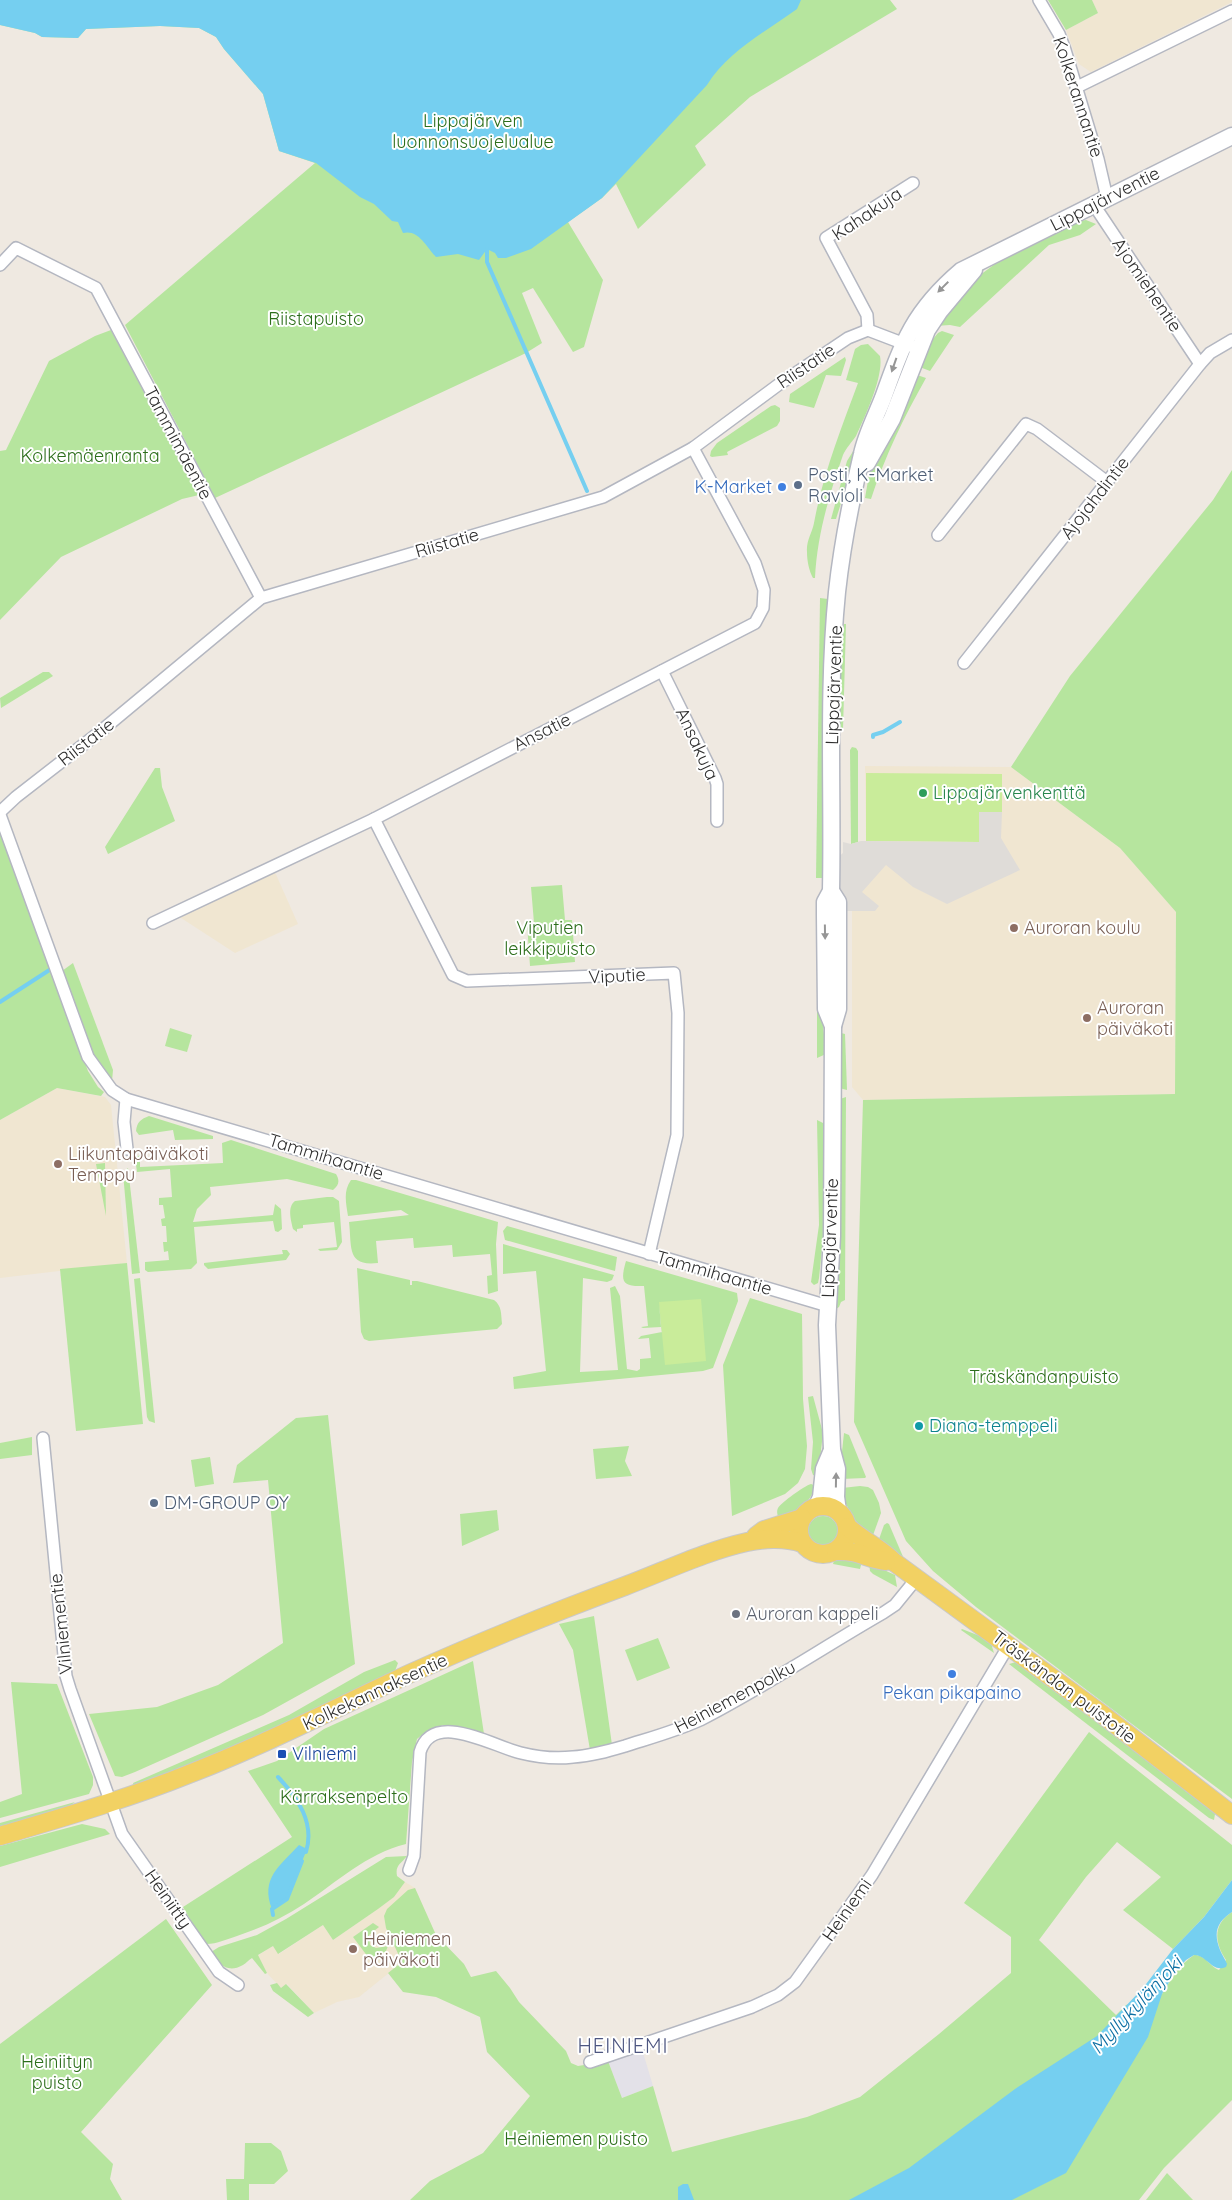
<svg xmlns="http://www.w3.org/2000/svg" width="1232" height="2200" viewBox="0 0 1232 2200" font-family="Quicksand,sans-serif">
<rect width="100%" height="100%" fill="#efe9e1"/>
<path fill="#e3e1e8" d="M 642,2049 L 653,2086 L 622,2098 L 608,2061 Z"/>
<g fill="#f0e6d1">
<path d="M 1092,0 L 1232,0 L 1232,2 L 1091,72 L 1079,64 L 1066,30 L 1098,13 Z"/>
<path d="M 865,766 L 1011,767 L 1120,848 L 1176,912 L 1175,1094 L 863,1100 L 852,1087 L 852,910 L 857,899 L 856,842 L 866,841 Z"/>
<path d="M 274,870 L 298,924 L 235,953 L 178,916 Z"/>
<path d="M 57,1088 L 105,1097 L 111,1105 L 127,1263 L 0,1278 L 0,1120 Z"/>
<path d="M 405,1882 L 415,1888 L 436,1935 L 359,1997 L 337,2002 L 314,2013 L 287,1984 L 281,1988 L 267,1973 L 257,1956 L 273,1946 L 279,1954 L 323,1925 L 333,1940 L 378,1909 L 394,1897 Z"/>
</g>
<g fill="#b6e59e">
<path d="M 0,0 L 890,0 L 897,9 L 750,97 L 695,146 L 706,165 L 638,229 L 616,184 L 602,198 L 568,222 L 603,280 L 584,347 L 573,352 L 533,288 L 522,293 L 542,343 L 526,353 L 215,498 L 125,325 L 315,163 L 279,151 L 263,94 L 224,49 L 216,37 L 199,28 L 160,26 L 86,29 L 78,38 L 42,37 L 35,33 L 0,25 Z"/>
<path d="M 1048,0 L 1092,0 L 1098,13 L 1066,30 Z"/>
<path d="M 1086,220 L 1096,224 L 1080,235 L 1049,245 L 960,327 L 950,325 L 935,326 L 972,281 L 999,261 L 1079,221 Z"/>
<path d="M 111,330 L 199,495 L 182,499 L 61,557 L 0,620 L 0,451 L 6,450 L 49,361 L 95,336 Z"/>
<path d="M 942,331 L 954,335 L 930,371 L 917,366 L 929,337 L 933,339 L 938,333 Z"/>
<path d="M 868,344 L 880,356 C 884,376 865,417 856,436 C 852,442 846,448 843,455 C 829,495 817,536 815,578 L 813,578 C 809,571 807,561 807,552 C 806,541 812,533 814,523 C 823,474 841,429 858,383 L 846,380 L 855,349 L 861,345 Z"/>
<path d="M 845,357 L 846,360 L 841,376 L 826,375 L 814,408 L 789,402 L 790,394 Z"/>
<path d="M 914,374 L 926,378 C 904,417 885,456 871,499 L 865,498 L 870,469 Z"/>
<path d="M 775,405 L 780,408 L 780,421 L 777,426 L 727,452 L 728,455 L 712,457 L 710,456 L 711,451 L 717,443 L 771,406 Z"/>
<path d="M 862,437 L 836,519 L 831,519 L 847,461 Z"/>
<path d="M 1232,470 L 1232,1799 L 976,1607 L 933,1571 L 906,1541 L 854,1422 L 863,1100 L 1175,1094 L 1176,912 L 1120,848 L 1011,767 L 1070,676 L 1213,500 Z"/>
<path d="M 820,598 L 828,599 L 823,878 L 816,878 Z"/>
<path d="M 844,624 L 846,624 L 843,729 L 838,726 L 840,661 Z"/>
<path d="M 43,672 L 49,672 L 53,676 L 1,708 L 0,698 Z"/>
<path d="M 852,747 L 856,748 L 858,751 L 858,842 L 851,844 L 850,750 Z"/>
<path d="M 155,768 L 160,768 L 162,787 L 175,821 L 108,854 L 105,847 Z"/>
<path d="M 0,832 L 88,1071 L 98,1087 L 104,1092 L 101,1096 L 57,1088 L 0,1120 Z"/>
<path d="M 562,885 L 565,920 L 572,920 L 575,962 L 530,966 L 527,924 L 534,923 L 531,887 Z"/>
<path d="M 73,963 L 113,1070 L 112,1081 L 97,1063 L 62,971 Z"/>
<path d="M 821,1005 L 826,1054 L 817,1058 L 817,1006 Z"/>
<path d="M 170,1028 L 192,1035 L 187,1052 L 165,1046 Z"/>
<path d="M 841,1033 L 845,1034 L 847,1090 L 839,1088 Z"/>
<path d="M 846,1097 L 845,1300 L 841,1302 L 839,1307 L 834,1310 L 840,1099 Z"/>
<path d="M 149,1116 L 213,1136 L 213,1139 L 175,1140 L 173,1130 L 139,1135 L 136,1131 C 137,1122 141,1119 149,1116 Z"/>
<path d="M 817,1120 L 825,1124 L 824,1229 L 819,1278 L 818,1283 L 814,1285 L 811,1282 L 819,1225 Z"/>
<path d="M 231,1140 L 336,1174 C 340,1181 339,1185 333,1190 L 287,1179 L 210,1187 L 211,1195 L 197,1209 L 193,1222 L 273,1215 L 275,1204 L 281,1209 L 282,1229 L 278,1232 L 275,1231 L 273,1221 L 194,1227 L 197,1263 L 191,1269 L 148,1272 L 145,1270 L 145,1262 L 169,1260 L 168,1251 L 164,1252 L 163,1242 L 167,1242 L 166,1226 L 162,1226 L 161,1219 L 165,1218 L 163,1205 L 159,1205 L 159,1198 L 172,1197 L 170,1169 L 137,1172 L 135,1158 L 140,1155 L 140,1167 L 223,1163 L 222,1143 Z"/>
<path d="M 105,1163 L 106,1216 L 96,1164 Z"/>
<path d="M 128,1168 L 140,1273 L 132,1274 L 123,1173 Z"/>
<path d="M 351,1180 L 356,1180 L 498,1222 L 496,1244 L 498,1291 L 488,1294 L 487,1276 L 492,1275 L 490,1254 L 453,1257 L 452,1245 L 414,1248 L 413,1238 L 376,1241 L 378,1263 C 346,1267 352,1246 349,1222 L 409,1215 L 401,1210 L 348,1216 C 346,1203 343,1191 351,1180 Z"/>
<path d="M 327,1197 L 333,1197 L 339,1201 L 342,1242 L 337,1250 L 320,1251 L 318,1249 L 337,1247 L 334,1222 L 303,1225 L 303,1228 L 297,1229 L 297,1232 L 293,1229 C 291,1220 287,1207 295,1201 Z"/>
<path d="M 507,1226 L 617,1257 L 615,1271 L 505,1240 L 503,1231 Z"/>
<path d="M 503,1244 L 614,1275 L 612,1280 L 607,1282 L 583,1278 L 580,1372 L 618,1370 L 610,1288 L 615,1286 L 620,1296 L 627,1369 L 637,1371 L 640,1369 L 640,1359 L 651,1358 L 649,1338 L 638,1339 L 641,1336 L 662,1332 L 665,1365 L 659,1302 L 661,1327 L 643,1328 L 641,1327 L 648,1326 L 644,1286 C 622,1287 620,1282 626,1261 L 737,1293 L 738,1301 L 713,1368 L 703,1371 L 514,1389 L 513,1377 L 546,1371 L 536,1271 L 503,1274 Z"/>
<path d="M 282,1250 L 287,1250 L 290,1254 L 286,1260 L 208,1269 L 204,1265 L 204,1263 L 283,1254 Z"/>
<path d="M 127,1263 L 143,1424 L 76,1431 L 60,1269 Z"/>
<path d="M 357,1268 L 410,1280 L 410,1285 L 412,1285 L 412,1281 L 417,1281 L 494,1300 C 502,1306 501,1314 502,1324 L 497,1329 L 369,1341 L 364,1339 L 361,1332 Z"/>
<path d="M 140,1278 L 155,1423 L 149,1421 L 147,1417 L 134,1279 Z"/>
<path d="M 750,1298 L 802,1314 L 803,1399 L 807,1446 L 805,1469 L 798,1483 L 785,1494 L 732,1516 L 723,1365 Z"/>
<path d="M 813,1396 L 823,1433 L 818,1477 L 813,1475 L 811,1469 L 813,1442 L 808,1397 Z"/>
<path d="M 328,1415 L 355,1664 L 263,1715 L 135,1772 L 122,1777 L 115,1776 L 89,1714 L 157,1707 L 218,1685 L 283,1643 L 268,1480 L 233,1483 L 237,1465 L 296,1418 Z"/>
<path d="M 844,1433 L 849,1435 L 866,1477 L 865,1478 L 841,1479 L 840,1470 Z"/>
<path d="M 32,1437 L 32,1455 L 0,1459 L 0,1443 Z"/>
<path d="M 629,1446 L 625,1461 L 632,1476 L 596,1479 L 593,1449 Z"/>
<path d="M 210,1457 L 214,1484 L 195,1487 L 191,1460 Z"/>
<path d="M 811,1484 L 816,1486 C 810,1503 795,1514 779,1520 C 778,1516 776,1512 778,1508 C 782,1502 804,1486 811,1484 Z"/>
<path d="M 860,1486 L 868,1487 L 873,1490 L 879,1503 L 881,1513 L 872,1538 C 856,1524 845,1509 842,1488 Z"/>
<path d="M 497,1510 L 499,1530 L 462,1546 L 460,1514 Z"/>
<circle cx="823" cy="1531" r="15"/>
<path d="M 887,1523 L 889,1524 L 904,1559 L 878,1542 L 884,1525 Z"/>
<path d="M 841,1560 L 862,1561 L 860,1569 L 833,1564 L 834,1561 Z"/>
<path d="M 869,1563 L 895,1575 L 897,1587 L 873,1574 L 870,1571 Z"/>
<path d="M 594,1616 L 612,1745 L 590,1750 L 573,1650 L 559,1624 Z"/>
<path d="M 962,1629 L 990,1640 L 994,1653 L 961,1630 Z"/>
<path d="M 658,1638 L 670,1668 L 637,1681 L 625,1650 Z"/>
<path d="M 395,1660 L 398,1663 L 395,1671 L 265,1734 L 201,1761 L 134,1786 L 133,1783 L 289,1715 L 364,1672 Z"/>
<path d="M 473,1661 L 484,1734 L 443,1725 L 423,1734 L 417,1739 L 412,1762 L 406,1844 C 366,1854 337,1882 304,1904 C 283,1918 261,1928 237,1936 C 227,1939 215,1945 204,1944 L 183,1907 L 292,1837 L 248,1771 L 277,1761 L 324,1729 Z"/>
<path d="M 1016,1662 L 1022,1664 L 1207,1806 L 1215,1814 L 1214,1820 L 1209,1818 L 1009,1664 Z"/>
<path d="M 11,1682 L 57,1684 L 93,1777 L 93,1785 L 89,1794 L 0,1818 L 0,1802 L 22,1794 Z"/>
<path d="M 1089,1732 L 1232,1845 L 1232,1880 L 1204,1917 L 1173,1949 L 1123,1910 L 1161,1877 L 1117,1842 L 1086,1877 L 1039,1940 L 1116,2015 L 1126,2005 L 1162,1994 C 1171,1979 1179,1965 1194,1955 C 1206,1955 1209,1966 1219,1970 L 1226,1960 C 1214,1942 1213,1924 1232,1912 L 1232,2100 L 1164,2168 L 1139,2200 L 410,2200 L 430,2181 L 483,2153 L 530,2096 L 487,2052 L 480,2017 L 436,1997 L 403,1992 L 388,1973 L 402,1962 L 386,1928 L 384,1916 L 387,1909 L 408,1890 L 415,1888 L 436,1935 L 464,1964 L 471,1977 L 496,1971 L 510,1988 L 519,2002 L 566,2051 L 571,2063 L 578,2066 L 608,2061 L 622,2098 L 653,2086 L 672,2152 L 807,2117 L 860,2097 L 939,2034 L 1011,1973 L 1011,1937 L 964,1903 Z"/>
<path d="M 75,1802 L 67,1808 L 0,1827 L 0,1823 Z"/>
<path d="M 82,1824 L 105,1829 L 110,1834 L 0,1867 L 0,1846 Z"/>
<path d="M 407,1856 C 401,1864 395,1865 397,1876 L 405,1882 L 394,1897 L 378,1909 L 333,1940 L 323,1925 L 278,1954 L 273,1946 L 258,1955 L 267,1973 L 265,1974 L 252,1958 C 248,1960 247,1963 243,1965 C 227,1974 219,1964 211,1952 L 219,1947 L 257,1935 L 286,1919 L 386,1857 Z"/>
<path d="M 166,1919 L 212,1985 L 81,2132 L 113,2164 L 110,2179 L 122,2200 L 0,2200 L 0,2044 Z"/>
<path d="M 373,1923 L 379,1927 L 369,1935 L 370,1945 L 376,1948 L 388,1946 L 386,1951 L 371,1961 L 353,1937 Z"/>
<path d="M 277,1983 L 281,1988 L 286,1984 L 314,2013 L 308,2017 L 273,1991 L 270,1985 Z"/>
<path d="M 245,2143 L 271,2143 L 281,2151 L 288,2171 L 274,2184 L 249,2184 L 249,2200 L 227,2200 L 226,2179 L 244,2179 Z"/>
<path d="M 1167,2173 L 1193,2200 L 1146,2200 Z"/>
</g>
<g fill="#c9ec9a">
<path d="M 866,773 L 1002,774 L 1002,812 L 979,812 L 979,842 L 866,841 Z"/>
<path d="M 701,1299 L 706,1361 L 665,1365 L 659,1302 Z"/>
</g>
<path fill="#dfdcd8" d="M 979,812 L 1002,812 L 1001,838 L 1020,870 L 947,904 L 913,887 L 886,865 L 862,892 L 879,906 L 875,911 L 841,911 L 837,873 L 837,858 L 843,853 L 843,842 L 851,844 L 861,841 L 979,842 Z"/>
<g fill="#75cff0">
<path d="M 0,0 L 801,0 L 797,9 C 765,32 727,52 707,85 L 602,198 L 531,249 L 506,258 L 498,258 L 495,253 L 487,249 L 479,260 L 458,254 L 436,257 C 426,246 418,229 403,233 L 398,222 L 392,221 L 374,204 L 360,197 L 316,163 L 279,151 L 263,94 L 224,49 L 216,37 L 199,28 L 160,26 L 86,29 L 78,38 L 42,37 L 35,33 L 0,25 Z"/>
<path d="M 299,1845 L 307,1849 L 287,1899 L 272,1909 C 260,1878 280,1866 299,1845 Z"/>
<path d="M 1232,1880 L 1232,1912 C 1217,1922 1213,1932 1220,1950 C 1222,1955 1225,1959 1227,1964 L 1226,1967 C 1212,1973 1207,1955 1194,1955 L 1186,1960 L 1175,1972 L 1162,1994 L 1148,2037 L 1066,2173 L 1012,2200 L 849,2200 L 909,2168 L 1015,2089 L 1097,2036 L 1143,1988 L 1173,1949 L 1204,1917 Z"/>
<path d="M 683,2184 L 688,2184 L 694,2200 L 678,2200 L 678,2187 Z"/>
</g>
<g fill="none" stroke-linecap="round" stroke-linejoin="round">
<g stroke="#75cff0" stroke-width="4">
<path d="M 487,249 L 487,262 L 587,491"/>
<path d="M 873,737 L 873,735 L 883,732 L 900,722"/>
<path d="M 0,1002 L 51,969"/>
<path d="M 278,1777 C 298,1798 315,1823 306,1852"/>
<path d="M 273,1915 L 272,1909 L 287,1899 L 302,1861"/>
</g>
<g stroke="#b4b7c1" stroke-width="14">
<g id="minor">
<path d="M 1039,0 L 1059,34 L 1065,50 L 1098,159 L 1107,198"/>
<path d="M 1077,87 L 1232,11"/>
<path d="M 1094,205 L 1200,364"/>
<path d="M 0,265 L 16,248 L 96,288 L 261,598"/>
<path d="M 868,330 L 867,315 L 826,238 L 913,183"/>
<path d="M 938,535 L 1026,424 L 1037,429 L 1107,482"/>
<path d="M 964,663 L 1200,364 L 1210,353 L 1232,340"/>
<path d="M 662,671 L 715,778 L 717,784 L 717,821"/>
<path d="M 0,812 L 16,797 L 101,731 L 261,598 L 603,497 L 693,448 L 778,385 L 848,338 L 868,330 L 910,346"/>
<path d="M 0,815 L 88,1057 L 112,1090 L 126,1099 L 828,1306"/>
<path d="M 374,819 L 453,975 L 467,981 L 674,973 L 678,1013 L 677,1135 L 649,1254"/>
<path d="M 153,923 L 374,819 L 755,623 L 763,608 L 764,590 L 755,563 L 693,448"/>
<path d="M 126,1099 L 124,1122 L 127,1149"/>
<path d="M 43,1438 L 66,1676 L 70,1689 L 122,1834 L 219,1972 L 238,1985"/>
<path d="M 409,1870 L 414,1856 L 420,1752 C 433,1709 494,1747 521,1753 C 537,1757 556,1759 573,1757 C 591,1756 608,1751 625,1746 C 650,1738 676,1731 700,1720 C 763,1688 822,1648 883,1613 L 895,1605 L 917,1578"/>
<path d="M 590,2062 L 752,2007 L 778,1995 L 795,1982 L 872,1875 L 1009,1645"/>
</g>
</g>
<g stroke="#b4b7c1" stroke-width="19">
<g id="secondary">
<path d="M 867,463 L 892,419 L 927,330 L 939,312 L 974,270"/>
<path d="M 831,891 L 838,902 L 838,1009 L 833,1026 L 832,1236 L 827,1325 L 832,1450 L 837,1469 L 836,1497 L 838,1511"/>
<path d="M 833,1026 L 826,1009 L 825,915 L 825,902 L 831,891 C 833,792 827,691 837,592 C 842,546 851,500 862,454 C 866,435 876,416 883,398 C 903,342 914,311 961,271 L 1232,136"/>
<path d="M 817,1506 L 821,1497 L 824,1469 L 832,1450"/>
</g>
</g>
<g stroke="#c9c9c9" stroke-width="20">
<g id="primary">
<circle cx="823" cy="1530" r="24"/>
<path d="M 848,1527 C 863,1541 879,1547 894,1562 L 1103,1715 L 1232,1815"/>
<path d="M 756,1536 L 764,1530 L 802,1518"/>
<path d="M 836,1551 C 860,1550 866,1559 886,1561"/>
<path d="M 0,1836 C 64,1817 127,1799 189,1774 C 264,1745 336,1708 409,1674 C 480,1642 552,1613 625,1586 C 665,1571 706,1551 747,1542 C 764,1538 786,1538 802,1543"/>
</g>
</g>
<use href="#minor" stroke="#fff" stroke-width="11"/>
<use href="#secondary" stroke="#fff" stroke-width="16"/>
<use href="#primary" stroke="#f2d163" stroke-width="18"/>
</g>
<defs><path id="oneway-solid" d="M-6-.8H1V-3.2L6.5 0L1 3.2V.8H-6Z" transform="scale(1.25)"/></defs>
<g fill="#969696">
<use href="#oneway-solid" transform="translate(943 287) rotate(135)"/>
<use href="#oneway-solid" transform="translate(894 365) rotate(109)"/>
<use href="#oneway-solid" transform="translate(825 932) rotate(89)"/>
<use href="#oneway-solid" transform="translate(836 1480) rotate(-89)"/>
</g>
<g fill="#5c6f8a" stroke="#fff" stroke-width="2">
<circle cx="798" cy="485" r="5"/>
<circle cx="154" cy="1503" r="5"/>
</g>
<g fill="#3f7fe0" stroke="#fff" stroke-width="2">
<circle cx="782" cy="487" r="5"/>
<circle cx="952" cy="1674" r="5"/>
</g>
<circle fill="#2e9e5b" stroke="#fff" stroke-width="2" cx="923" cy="793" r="5"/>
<g fill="#8d6e63" stroke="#fff" stroke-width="2">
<circle cx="1014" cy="928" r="5"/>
<circle cx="1087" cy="1018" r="5"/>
<circle cx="58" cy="1164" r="5"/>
<circle cx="353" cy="1949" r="5"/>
</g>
<circle fill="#0f9aa8" stroke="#fff" stroke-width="2" cx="919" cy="1426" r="5"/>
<circle fill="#6b7280" stroke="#fff" stroke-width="2" cx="736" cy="1614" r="5"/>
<rect fill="#1a4fb4" stroke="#fff" stroke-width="2" x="277" y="1749" width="10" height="10" rx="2.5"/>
<g text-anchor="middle" stroke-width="4" stroke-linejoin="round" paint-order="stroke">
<g font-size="18" fill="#2e2e2e" stroke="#fff">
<text transform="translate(1078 97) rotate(72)" y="6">Kolkerannantie</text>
<text transform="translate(1105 199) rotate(-27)" y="6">Lippajärventie</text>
<text transform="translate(867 214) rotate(-34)" y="6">Kahakuja</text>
<text transform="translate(1147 285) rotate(56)" y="6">Ajomiehentie</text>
<text transform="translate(806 366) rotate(-34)" y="6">Riistatie</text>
<text transform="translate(178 443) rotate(62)" y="6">Tammimäentie</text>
<text transform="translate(1095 498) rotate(-52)" y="6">Ajojahdintie</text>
<text transform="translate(447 543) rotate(-16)" y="6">Riistatie</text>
<text transform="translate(834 685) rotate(-88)" y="6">Lippajärventie</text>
<text transform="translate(542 732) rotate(-27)" y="6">Ansatie</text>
<text transform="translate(86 742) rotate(-38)" y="6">Riistatie</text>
<text transform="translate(697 744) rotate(65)" y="6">Ansakuja</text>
<text transform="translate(617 976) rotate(-3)" y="6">Viputie</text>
<text transform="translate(326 1157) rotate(17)" y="6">Tammihaantie</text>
<text transform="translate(830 1238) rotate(-88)" y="6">Lippajärventie</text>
<text transform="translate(714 1273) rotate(16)" y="6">Tammihaantie</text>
<text transform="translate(61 1624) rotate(-96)" y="6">Vilniementie</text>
<text transform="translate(1064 1687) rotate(37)" y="6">Träskändan puistotie</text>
<text transform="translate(375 1692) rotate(-25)" y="6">Kolkekannaksentie</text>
<text transform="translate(735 1697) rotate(-28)" y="6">Heiniemenpolku</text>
<text transform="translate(168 1899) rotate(55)" y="6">Heiniitty</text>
<text transform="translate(847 1910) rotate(-55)" y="6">Heiniemi</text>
</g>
<g font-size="18" fill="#2c6e1b" stroke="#fff">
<text x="473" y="127">Lippajärven<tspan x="473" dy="21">luonnonsuojelualue</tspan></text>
<text x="316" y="325">Riistapuisto</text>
<text x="90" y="462">Kolkemäenranta</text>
<text x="550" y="934">Viputien<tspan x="550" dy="21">leikkipuisto</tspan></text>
<text x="1044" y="1383">Träskändanpuisto</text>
<text x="344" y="1803">Kärraksenpelto</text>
<text x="57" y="2068">Heiniityn<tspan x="57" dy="21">puisto</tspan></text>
<text x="576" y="2145">Heiniemen puisto</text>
</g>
<g font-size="18" fill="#4e5e75" stroke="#fff" text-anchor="start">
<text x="808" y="481">Posti, K-Market<tspan x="808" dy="21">Ravioli</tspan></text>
<text x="164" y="1509">DM-GROUP OY</text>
</g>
<g font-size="18" fill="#366cbe" stroke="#fff" text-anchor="end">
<text x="772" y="493">K-Market</text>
<text x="952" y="1699" text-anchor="middle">Pekan pikapaino</text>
</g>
<g font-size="18" fill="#27864d" stroke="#fff" text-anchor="start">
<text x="933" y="799">Lippajärvenkenttä</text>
</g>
<g font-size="18" fill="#785e54" stroke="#fff" text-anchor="start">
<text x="1024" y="934">Auroran koulu</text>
<text x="1097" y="1014">Auroran<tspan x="1097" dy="21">päiväkoti</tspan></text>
<text x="68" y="1160">Liikuntapäiväkoti<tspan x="68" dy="21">Temppu</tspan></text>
<text x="363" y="1945">Heiniemen<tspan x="363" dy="21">päiväkoti</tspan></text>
</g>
<g font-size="18" fill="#0d838f" stroke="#fff" text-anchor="start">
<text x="929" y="1432">Diana-temppeli</text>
</g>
<g font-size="18" fill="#5b616d" stroke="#fff" text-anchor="start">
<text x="746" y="1620">Auroran kappeli</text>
</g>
<g font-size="18" fill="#164399" stroke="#fff" text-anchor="start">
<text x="292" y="1760">Vilniemi</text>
</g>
<g font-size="19" font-style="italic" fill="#0d6fa3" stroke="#fff">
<text transform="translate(1136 2005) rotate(-47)" y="7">Myllykylänjoki</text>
</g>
<g font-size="20" letter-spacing="1" fill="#4d5680" stroke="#fff">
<text x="623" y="2053">HEINIEMI</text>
</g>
</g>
</svg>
